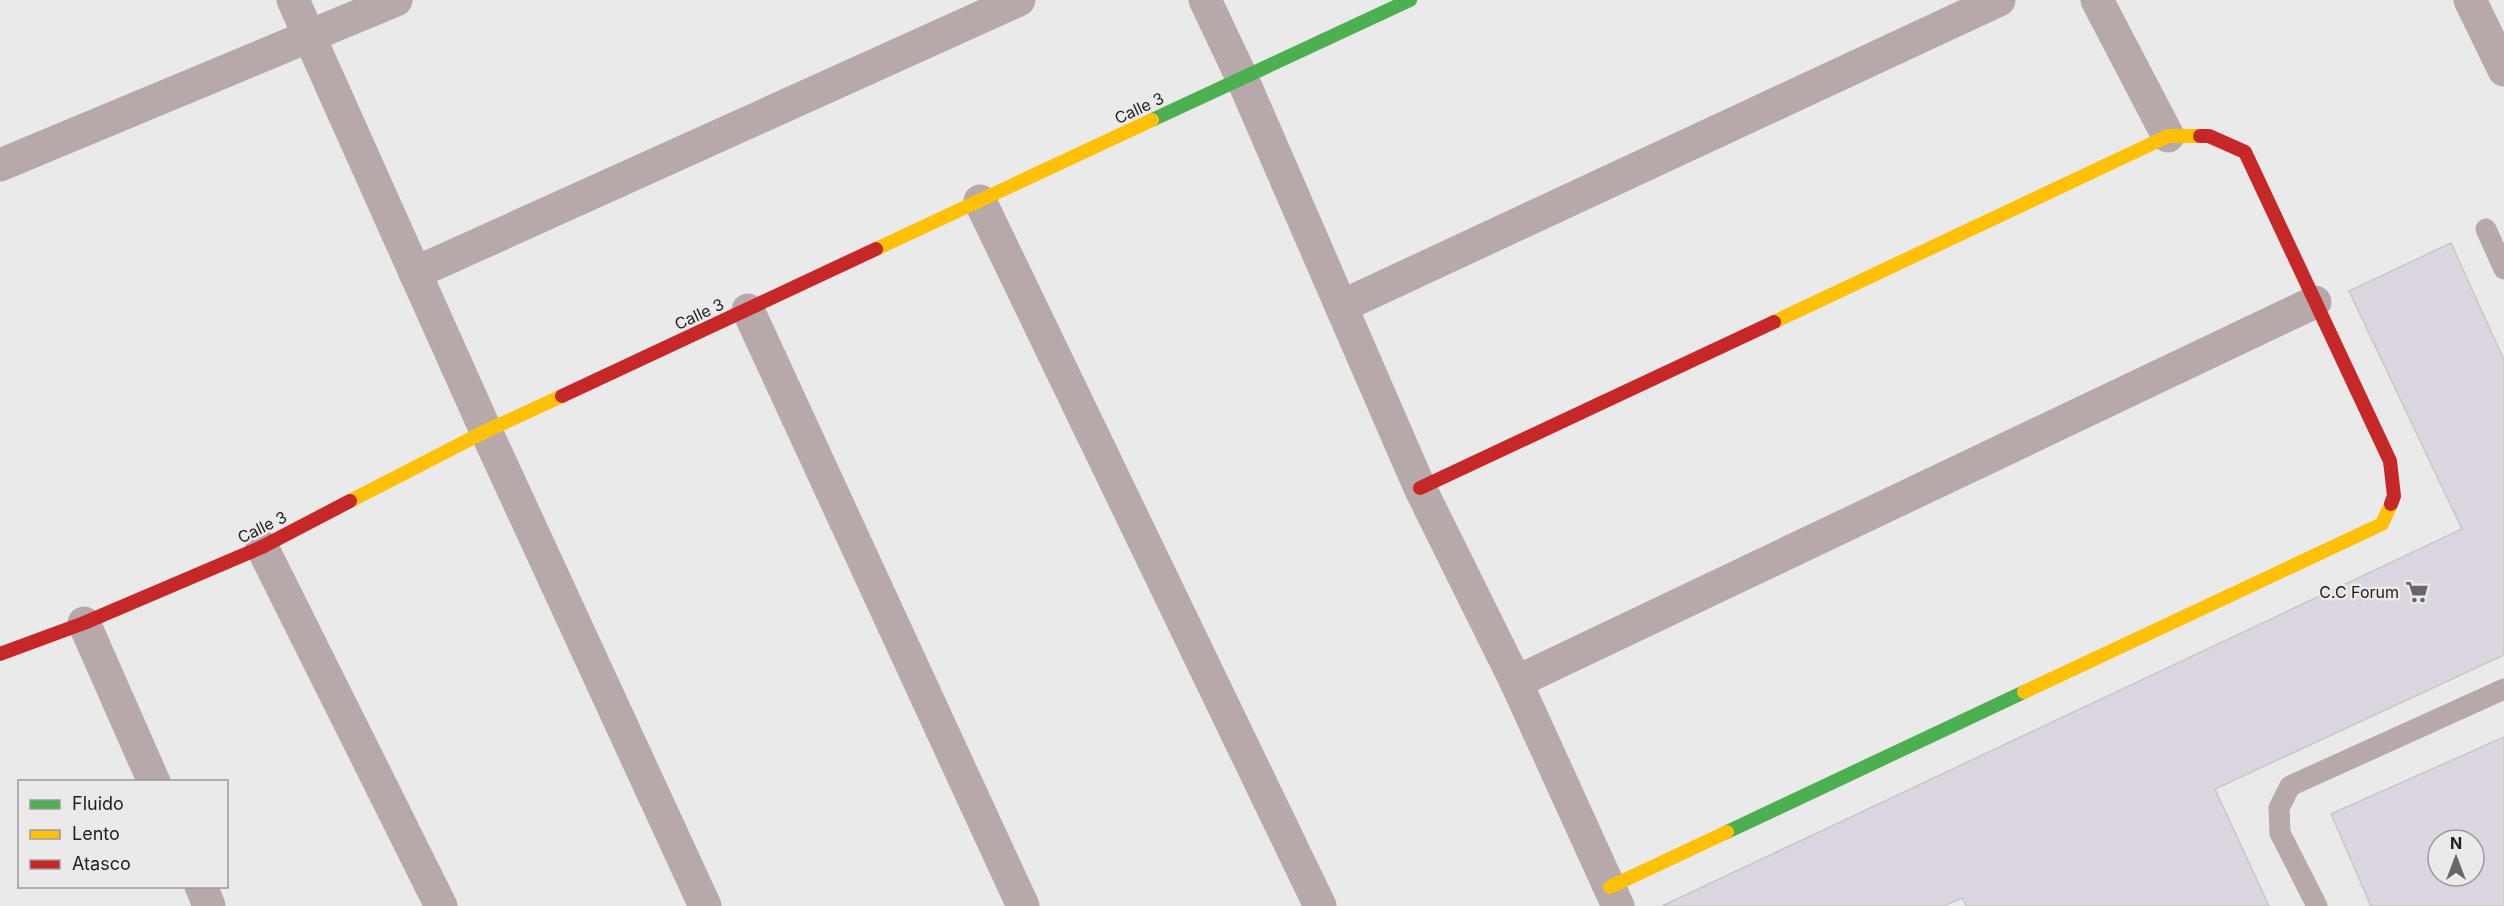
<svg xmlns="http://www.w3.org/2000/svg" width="2504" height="906" viewBox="0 0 2504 906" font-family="Inter,sans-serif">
<rect width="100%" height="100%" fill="#ebeaeb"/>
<g fill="#dcd6e1" stroke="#c8c7c8" stroke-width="1.5" fill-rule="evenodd">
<path d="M 2451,243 L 2504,360 L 2504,655 L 2215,789 L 2269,906 L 1966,906 L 1962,898 L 1944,906 L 1662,906 L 2462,529 L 2349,291 Z"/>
<path d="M 2504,737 L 2504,906 L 2371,906 L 2331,814 ZM 2438,840 L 2474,840 L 2474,876 L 2438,876 Z"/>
</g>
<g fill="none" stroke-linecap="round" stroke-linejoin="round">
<g stroke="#b7a9aa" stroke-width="21">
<path d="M 2486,229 L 2504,269"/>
<path d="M 2317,906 L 2280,833 L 2279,808 L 2290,786 L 2504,689"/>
</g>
<g stroke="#b7a9aa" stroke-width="33">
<path d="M 293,0 L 486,431 L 705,906"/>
<path d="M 1205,0 L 1242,78 L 1420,488 L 1516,682 L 1618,906"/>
<path d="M 2097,0 L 2168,136"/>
<path d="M 2470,0 L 2504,70"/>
<path d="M 0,165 L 396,0"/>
<path d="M 980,201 L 1320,906"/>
<path d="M 415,273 L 1019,0"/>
<path d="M 1342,306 L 1999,0"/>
<path d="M 748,310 L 1023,906"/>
<path d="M 262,547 L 441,906"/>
<path d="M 84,623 L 154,782"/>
<path d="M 1516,682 L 2315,302"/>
<path d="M 201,886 L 209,906"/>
</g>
<g stroke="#4caf50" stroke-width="14">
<path d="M 1152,120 L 1410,0"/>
<path d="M 1727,832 L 2024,692"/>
</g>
<g stroke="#ffc107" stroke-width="14">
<path d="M 876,249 L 1152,120"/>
<path d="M 1774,322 L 2168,136 L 2200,136"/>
<path d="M 350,501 L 486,431 L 562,396"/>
<path d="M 2024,692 L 2382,524 L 2391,504"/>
<path d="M 1610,887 L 1727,832"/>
</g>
<g stroke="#c62828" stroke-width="14">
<path d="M 2200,136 L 2209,136 L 2245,152 L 2390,461 L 2394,496 L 2391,504"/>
<path d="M 562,396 L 876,249"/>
<path d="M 1420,488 L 1774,322"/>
<path d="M 0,654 L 84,623 L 262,547 L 350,501"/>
</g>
</g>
<defs>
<g id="supermarket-bare" transform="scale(1.8)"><path d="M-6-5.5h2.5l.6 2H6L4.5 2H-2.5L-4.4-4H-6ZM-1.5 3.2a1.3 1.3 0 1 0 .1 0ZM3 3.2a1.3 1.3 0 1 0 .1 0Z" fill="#686768" stroke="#ece9eb" stroke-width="2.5" paint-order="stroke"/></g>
</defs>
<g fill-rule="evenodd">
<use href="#supermarket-bare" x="2417" y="592"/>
</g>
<g text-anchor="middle" stroke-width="5" stroke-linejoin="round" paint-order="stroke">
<g font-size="16" fill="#222122" stroke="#ece9eb">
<text transform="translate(1139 108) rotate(-25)" y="6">Calle 3</text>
<text transform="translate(699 314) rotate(-25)" y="6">Calle 3</text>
<text transform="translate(262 527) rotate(-26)" y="6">Calle 3</text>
</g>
<g font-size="16" fill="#222122" stroke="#ece9eb" text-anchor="end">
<text x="2399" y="598">C.C Forum</text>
</g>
</g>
<rect x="18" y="780" width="210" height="108" fill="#ece9eb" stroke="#9b999b" stroke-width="1.5"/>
<rect x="30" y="800" width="30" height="9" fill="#4caf50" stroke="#9b999b" stroke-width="1.5"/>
<text x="72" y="810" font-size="18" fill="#222122">Fluido</text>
<rect x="30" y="830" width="30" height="9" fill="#ffc107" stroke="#9b999b" stroke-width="1.5"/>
<text x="72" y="840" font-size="18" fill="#222122">Lento</text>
<rect x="30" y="860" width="30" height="9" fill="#c62828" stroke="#9b999b" stroke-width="1.5"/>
<text x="72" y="870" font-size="18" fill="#222122">Atasco</text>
<g transform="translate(2456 858)"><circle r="28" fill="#ece9eb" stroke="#9b999b" stroke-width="1.5"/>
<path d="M0-4.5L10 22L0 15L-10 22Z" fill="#686768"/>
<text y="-9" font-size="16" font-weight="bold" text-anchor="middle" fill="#222122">N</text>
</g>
</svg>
